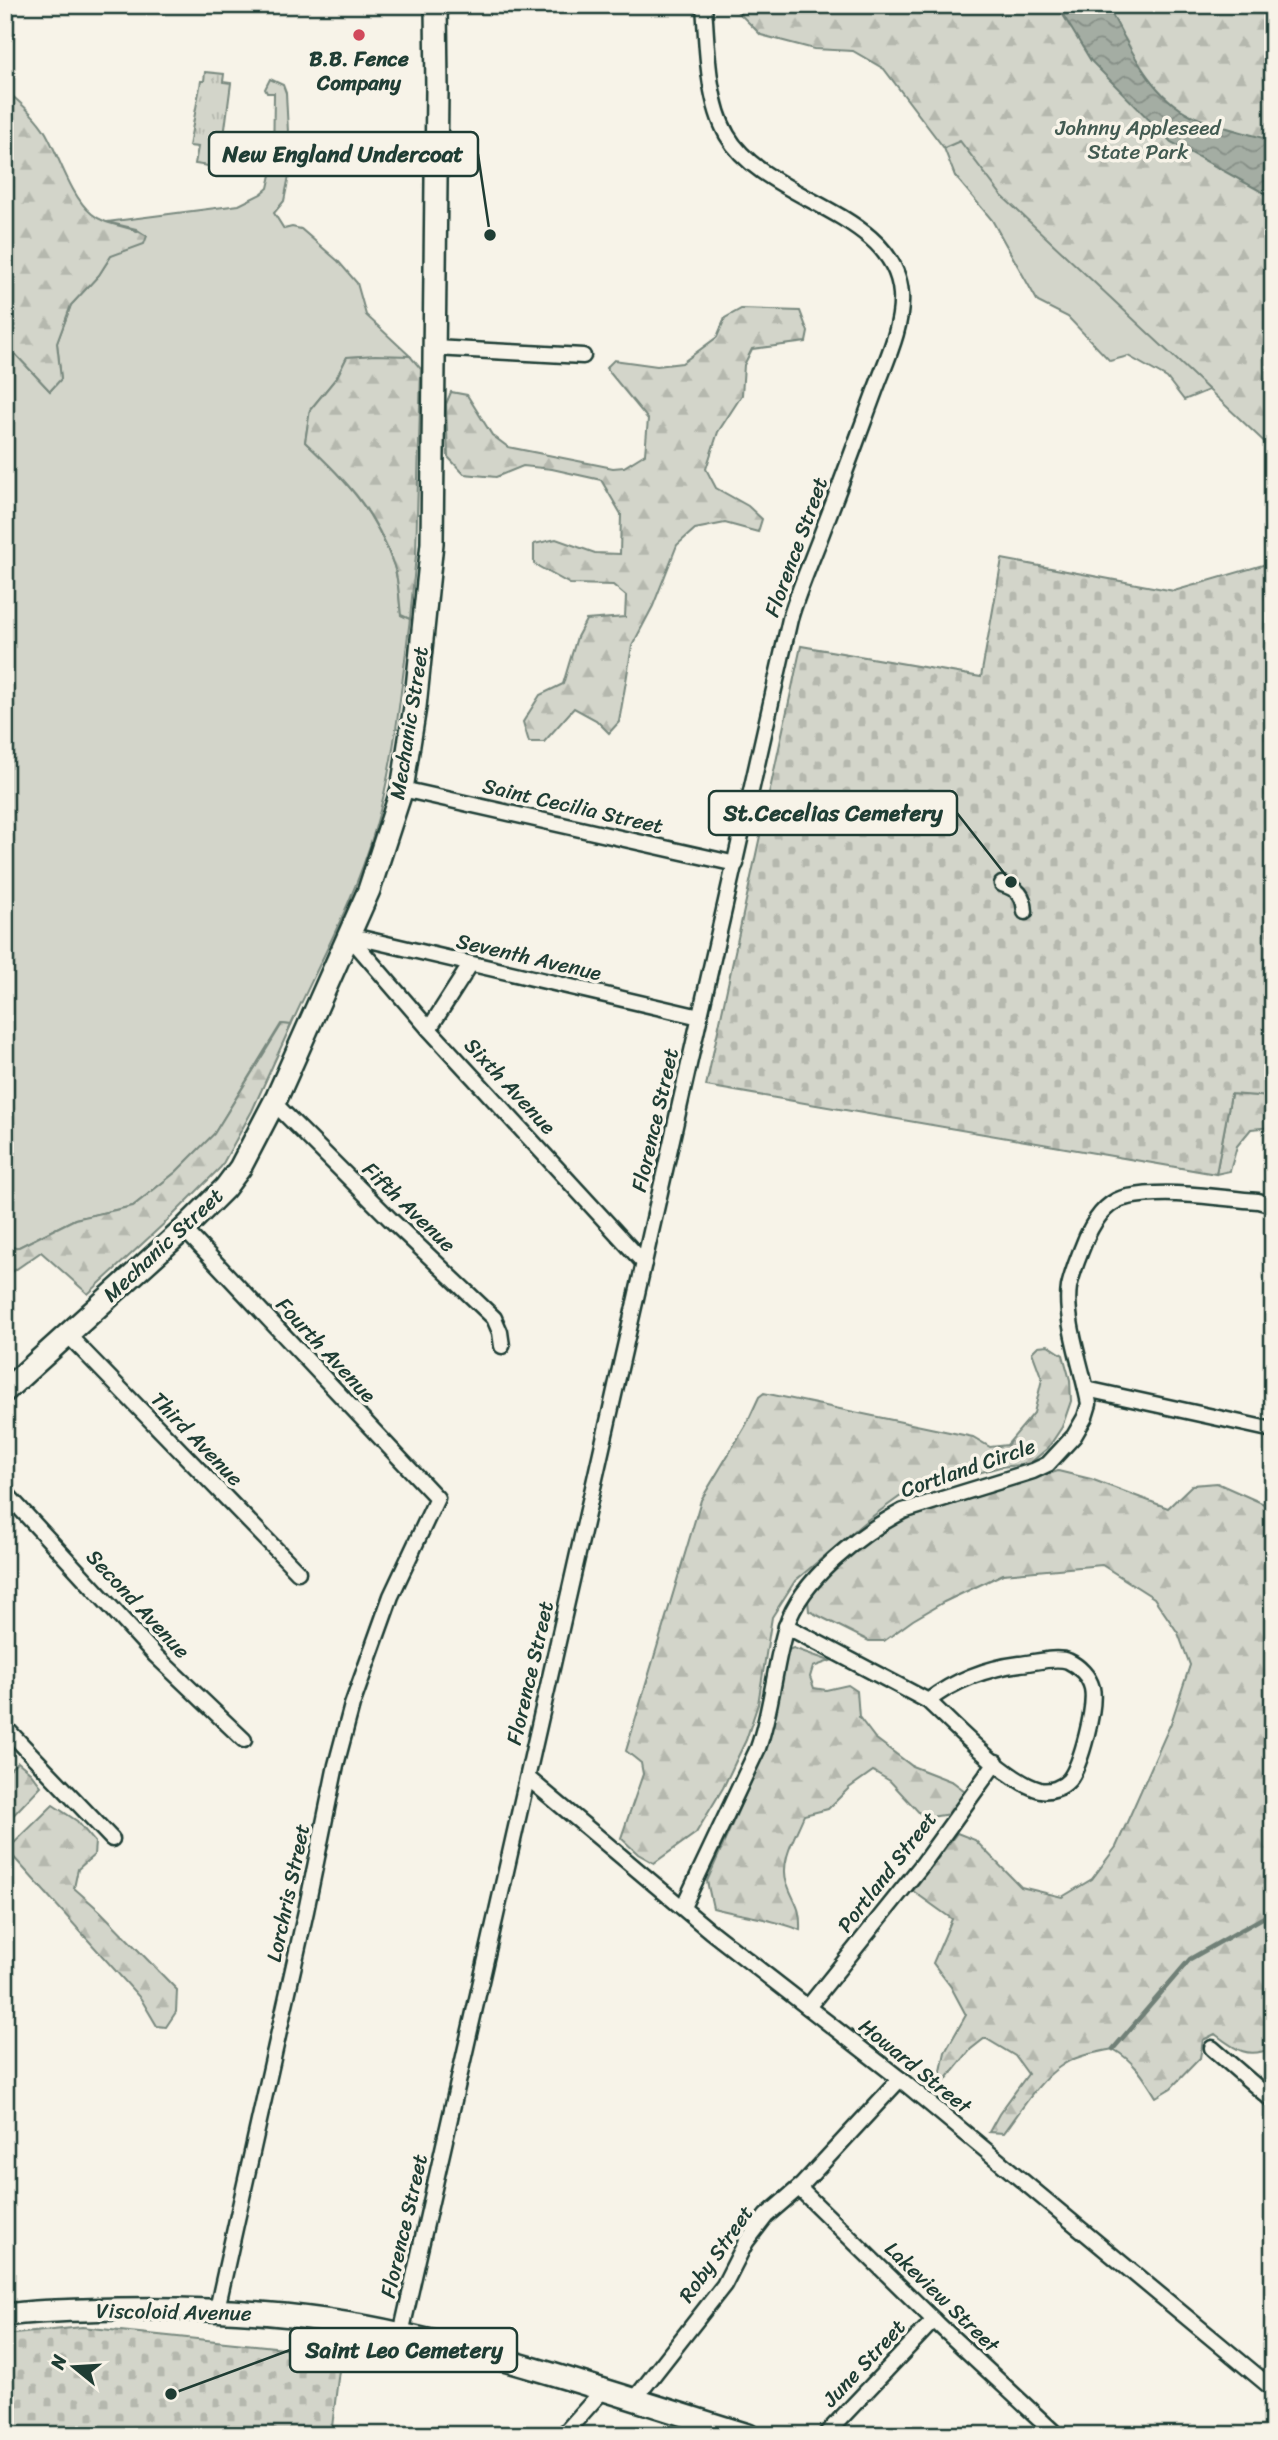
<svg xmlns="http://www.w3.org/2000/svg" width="1278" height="2440" viewBox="0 0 1278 2440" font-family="Sriracha,sans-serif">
<defs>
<pattern id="forest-firs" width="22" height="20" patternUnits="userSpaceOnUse" patternTransform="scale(1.75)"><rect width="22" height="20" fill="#d3d5ca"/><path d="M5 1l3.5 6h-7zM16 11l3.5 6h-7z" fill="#b5b8ae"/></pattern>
<pattern id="cemetery-stones" width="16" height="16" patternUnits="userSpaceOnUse" patternTransform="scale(1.75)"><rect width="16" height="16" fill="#d3d5ca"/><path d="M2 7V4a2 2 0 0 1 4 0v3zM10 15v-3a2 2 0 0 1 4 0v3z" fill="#b5b8ae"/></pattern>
<pattern id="park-tufts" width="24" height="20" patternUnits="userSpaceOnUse" patternTransform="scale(1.75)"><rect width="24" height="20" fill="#d3d5ca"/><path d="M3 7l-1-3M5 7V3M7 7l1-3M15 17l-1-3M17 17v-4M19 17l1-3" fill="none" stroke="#b5b8ae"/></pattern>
<pattern id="water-waves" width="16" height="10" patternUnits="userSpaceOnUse" patternTransform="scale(1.75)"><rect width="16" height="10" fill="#a4ada3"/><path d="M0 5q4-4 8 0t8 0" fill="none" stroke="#858e86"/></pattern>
</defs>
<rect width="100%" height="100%" fill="#f7f3e8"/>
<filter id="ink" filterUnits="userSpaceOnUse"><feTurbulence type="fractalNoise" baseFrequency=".0143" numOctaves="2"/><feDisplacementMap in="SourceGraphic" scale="14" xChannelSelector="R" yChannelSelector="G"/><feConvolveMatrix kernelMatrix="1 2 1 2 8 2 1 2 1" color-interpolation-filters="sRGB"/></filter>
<g filter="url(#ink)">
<g fill="#d3d5ca" stroke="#79897f" stroke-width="2">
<path d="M 270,79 L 283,85 L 286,93 L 290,171 L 284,201 L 274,213 L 284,229 L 292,227 L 301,229 L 338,261 L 357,283 L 366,315 L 410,356 L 347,357 L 337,377 L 310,410 L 305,442 C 346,480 375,511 394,566 C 399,581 399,599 401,615 L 410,619 C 401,689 395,761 375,829 C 356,897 320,961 291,1025 L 281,1024 L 214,1134 L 176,1172 L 133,1206 L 75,1219 L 19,1247 L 5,1248 L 5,343 L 50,391 L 61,379 L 57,343 L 71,305 L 99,275 L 111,256 L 146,236 L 136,229 L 107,222 L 239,205 L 261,194 L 268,188 L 273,166 L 274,93 L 267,93 L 265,89 Z"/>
<path d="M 960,140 L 1209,390 L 1184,400 L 1167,378 L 1128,356 L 1110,361 L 1068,317 L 1038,302 L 992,220 L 955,176 L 944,148 Z"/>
</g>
<g fill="url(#forest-firs)" stroke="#79897f" stroke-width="2">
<path d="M 774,5 L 1273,5 L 1273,450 L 1002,196 L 960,141 L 944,148 L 884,69 L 853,51 L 814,49 L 761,35 L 738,12 L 762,11 Z"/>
<path d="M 5,90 C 20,102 36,116 46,133 C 59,156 71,197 92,214 C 107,227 130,225 147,236 L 144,244 L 111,256 L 99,275 L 71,305 L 57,343 L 61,379 L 50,391 L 5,343 Z"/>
<path d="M 741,309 L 800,311 L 808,332 L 806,342 L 752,349 L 744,365 L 742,395 L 718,432 L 706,469 L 716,488 L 748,506 L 762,519 L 758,532 L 725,523 L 695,529 L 677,545 L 653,606 L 632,646 L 619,722 L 609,733 L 596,720 L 574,708 L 544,742 L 529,742 L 523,722 L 540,695 L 563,684 L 577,637 L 586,620 L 625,617 L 626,596 L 613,585 L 570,584 L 534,564 L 534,544 L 556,539 L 595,553 L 620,554 L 621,514 L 601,480 L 552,469 L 523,466 L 496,477 L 464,474 L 448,457 L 446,404 L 451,392 L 467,395 L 492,435 L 508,447 L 613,468 L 624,467 L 645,454 L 648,419 L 606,368 L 614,360 L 657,366 L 682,363 L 717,337 L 725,318 Z"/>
<path d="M 375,355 L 410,356 L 421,369 L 416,555 L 410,619 L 401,615 C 399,599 399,581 394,566 C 376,511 346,480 305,442 L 310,410 L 337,377 L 347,357 Z"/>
<path d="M 282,1024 L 291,1025 L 252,1111 L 221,1167 L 168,1220 L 88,1294 L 41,1252 L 5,1277 L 5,1248 L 19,1247 L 75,1219 L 133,1206 L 176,1172 L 214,1134 Z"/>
<path d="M 1231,1094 L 1273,1097 L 1273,1127 L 1251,1129 L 1237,1146 L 1230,1171 L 1216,1174 Z"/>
<path d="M 1048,1345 L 1063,1355 L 1070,1380 L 1071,1401 L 1062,1427 L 1048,1448 L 1029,1464 L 1000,1467 L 905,1493 L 866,1521 L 795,1581 L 772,1617 L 758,1704 L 746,1740 L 723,1788 L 696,1833 L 654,1863 L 638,1854 L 621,1838 L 643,1774 L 641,1763 L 626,1751 L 701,1500 L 746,1425 L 759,1397 L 764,1393 L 973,1437 L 990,1447 L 1007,1445 L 1034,1413 L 1042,1379 L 1032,1352 L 1038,1346 Z"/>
<path d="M 1058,1471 L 1091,1479 L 1168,1508 L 1192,1485 L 1217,1483 L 1273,1508 L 1273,2048 C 1247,2059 1236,2050 1215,2034 L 1203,2040 L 1200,2058 L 1171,2088 L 1156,2097 C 1144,2077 1134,2061 1113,2049 C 1096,2053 1076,2055 1061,2066 C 1039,2080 1020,2112 1004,2133 L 989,2132 L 999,2114 L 1028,2074 L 1015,2056 L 985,2038 L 971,2049 L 945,2081 L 940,2076 L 945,2052 L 966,2015 L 951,1987 L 933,1963 L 952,1919 L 913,1891 L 957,1833 L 975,1840 L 1021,1887 L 1062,1897 L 1092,1879 L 1116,1847 L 1171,1723 L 1190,1665 L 1178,1633 L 1154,1598 L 1102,1565 L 1003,1574 L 944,1602 L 913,1620 L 884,1641 L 869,1641 L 809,1611 L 808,1600 L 816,1587 L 870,1538 L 899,1521 Z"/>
<path d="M 793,1648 L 830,1661 L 813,1667 L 810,1677 L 814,1688 L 826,1690 L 848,1685 L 857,1691 L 859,1717 L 875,1738 L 912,1766 L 953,1782 L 965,1791 L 950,1814 L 924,1818 L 890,1781 L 873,1771 L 849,1788 L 828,1809 L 804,1815 C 796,1835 779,1862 787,1883 C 794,1904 801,1905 800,1930 C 772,1918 742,1916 713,1908 L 707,1881 L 768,1743 L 786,1651 Z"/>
<path d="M 18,1762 L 30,1772 L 41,1786 L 5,1824 L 5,1773 Z"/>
<path d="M 53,1805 L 77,1821 L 95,1842 L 94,1855 L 78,1869 L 74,1888 L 100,1911 L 177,1990 L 176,2012 L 166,2027 L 157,2026 L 141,1999 L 9,1852 L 12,1845 Z"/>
</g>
<g fill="url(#cemetery-stones)" stroke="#79897f" stroke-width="2">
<path d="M 1002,559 L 1174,591 L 1273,562 L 1273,1097 L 1231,1094 L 1216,1174 L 706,1086 L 801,646 L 981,677 Z"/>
<path d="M 82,2327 L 341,2354 L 331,2435 L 5,2435 L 5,2335 Z"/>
</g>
<path fill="url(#park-tufts)" stroke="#79897f" stroke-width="2" d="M 205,72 L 224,74 L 223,82 L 231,83 L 221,159 L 208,166 L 195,164 L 198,147 L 189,146 L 201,81 L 204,81 Z"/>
<path fill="url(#water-waves)" stroke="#6f8077" stroke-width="2" d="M 1057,5 L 1107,5 C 1128,43 1149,95 1191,115 C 1213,126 1248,133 1273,141 L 1273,198 L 1171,142 L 1091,61 Z"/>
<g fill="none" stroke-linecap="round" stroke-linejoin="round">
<path stroke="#6f8077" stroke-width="4.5" d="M 1113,2049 L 1190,1959 L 1273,1912"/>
<g stroke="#1f3d34" stroke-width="19">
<g id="minor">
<path d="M 434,348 L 583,356"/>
<path d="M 402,789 L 736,864"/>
<path d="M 1002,884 C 1018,889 1024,895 1025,912"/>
<path d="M 348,935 L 429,1029 L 644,1263"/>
<path d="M 348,935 L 700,1017"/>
<path d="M 429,1029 L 470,965"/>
<path d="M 274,1103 L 390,1219 L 494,1318 L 500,1332 L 502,1346"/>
<path d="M 184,1229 L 437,1498 L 391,1596 L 352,1705 L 336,1765 L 306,1911 L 217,2309"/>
<path d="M 67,1334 L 298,1572"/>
<path d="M 1086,1389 L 1273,1430"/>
<path d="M 5,1492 L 156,1656 L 244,1740"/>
<path d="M 786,1626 L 928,1701 C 953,1681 987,1668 1020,1664 C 1033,1663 1055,1656 1068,1661 C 1079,1666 1089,1676 1092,1688 C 1096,1707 1081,1765 1069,1780 C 1062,1788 1050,1792 1040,1790 C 1006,1781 954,1725 928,1701"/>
<path d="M 5,1727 L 112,1839"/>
<path d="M 528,1778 L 710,1931 L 900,2079 L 1273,2389"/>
<path d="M 683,1907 L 758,1748 C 772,1709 774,1667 786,1627 C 801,1579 860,1534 903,1511 L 1033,1471 L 1048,1464 L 1074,1436 L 1085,1417 L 1089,1404 C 1083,1370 1064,1320 1069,1287 C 1073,1269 1080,1253 1087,1236 C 1095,1219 1108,1200 1128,1197 C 1170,1189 1216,1198 1258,1201 L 1273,1205"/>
<path d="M 808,2007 L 922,1865 L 996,1762"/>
<path d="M 1212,2048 L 1273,2101"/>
<path d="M 799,2188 L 939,2325 L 1057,2435"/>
<path d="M 401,2334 L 790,619 C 799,588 812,560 823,530 C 841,484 858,437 875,391 C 886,361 903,327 901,294 C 895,211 764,201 727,135 C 707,100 707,45 704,5"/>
<path d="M 634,2400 L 724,2285 L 746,2242 L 766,2216 L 802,2185 L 900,2079"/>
<path d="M 563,2435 L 603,2390"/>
<path d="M 825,2435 L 934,2320"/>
</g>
</g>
<g stroke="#1f3d34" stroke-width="26">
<g id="secondary">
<path d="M 5,1391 L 184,1229 L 225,1188 L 240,1168 L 277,1097 L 369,890 L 402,789 L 415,707 L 432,543 L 437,90 L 436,5"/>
<path d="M 5,2315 C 42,2310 79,2310 117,2309 C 211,2307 308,2313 401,2334 C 519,2360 633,2400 748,2435"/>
</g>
</g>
<use href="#minor" stroke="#f7f3e8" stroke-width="14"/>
<use href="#secondary" stroke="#f7f3e8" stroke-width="21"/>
</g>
</g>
<circle fill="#d1495b" stroke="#f7f3e8" stroke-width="2.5" cx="359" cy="35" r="7"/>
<g text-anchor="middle" stroke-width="7" stroke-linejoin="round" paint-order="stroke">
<g font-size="21" font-weight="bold" fill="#1f3d34" stroke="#f7f3e8">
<text x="359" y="66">B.B. Fence<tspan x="359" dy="24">Company</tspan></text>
</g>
<g font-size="21" fill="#435b52" stroke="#f7f3e8">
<text x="1138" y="135">Johnny Appleseed<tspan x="1138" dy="24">State Park</tspan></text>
</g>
<g font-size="21" fill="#1f3d34" stroke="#f7f3e8">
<text transform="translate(796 547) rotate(-70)" y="7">Florence Street</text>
<text transform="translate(409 723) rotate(-81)" y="7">Mechanic Street</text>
<text transform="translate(573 806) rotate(13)" y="7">Saint Cecilia Street</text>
<text transform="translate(529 957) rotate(13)" y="7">Seventh Avenue</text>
<text transform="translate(510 1086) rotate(47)" y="7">Sixth Avenue</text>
<text transform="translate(655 1120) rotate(-77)" y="7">Florence Street</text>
<text transform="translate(409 1207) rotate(44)" y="7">Fifth Avenue</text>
<text transform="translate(163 1245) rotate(-43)" y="7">Mechanic Street</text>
<text transform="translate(326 1350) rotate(47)" y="7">Fourth Avenue</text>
<text transform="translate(197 1439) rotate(46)" y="7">Third Avenue</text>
<text transform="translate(968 1468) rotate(-19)" y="7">Cortland Circle</text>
<text transform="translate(138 1604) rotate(47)" y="7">Second Avenue</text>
<text transform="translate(530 1673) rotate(-77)" y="7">Florence Street</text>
<text transform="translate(887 1872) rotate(-52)" y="7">Portland Street</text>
<text transform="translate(288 1893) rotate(-78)" y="7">Lorchris Street</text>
<text transform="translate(915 2066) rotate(39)" y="7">Howard Street</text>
<text transform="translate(404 2226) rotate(-77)" y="7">Florence Street</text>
<text transform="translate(716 2254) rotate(-55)" y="7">Roby Street</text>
<text transform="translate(942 2297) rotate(44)" y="7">Lakeview Street</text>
<text transform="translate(174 2312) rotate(1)" y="7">Viscoloid Avenue</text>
<text transform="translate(864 2363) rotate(-47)" y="7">June Street</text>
</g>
</g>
<path fill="none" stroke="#1f3d34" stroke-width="2.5" d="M490 235L478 154M1011 882L957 813M171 2394L290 2350"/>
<g fill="#1f3d34" stroke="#f7f3e8" stroke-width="2.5">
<circle cx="490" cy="235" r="7"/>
<circle cx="1011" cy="882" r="7"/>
<circle cx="171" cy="2394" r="7"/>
</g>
<g fill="#f7f3e8" stroke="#1f3d34" stroke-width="2.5">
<rect x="209" y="132" width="269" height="44" rx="7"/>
<rect x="709" y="791" width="248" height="44" rx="7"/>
<rect x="290" y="2328" width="227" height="44" rx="7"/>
</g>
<g font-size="23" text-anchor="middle" font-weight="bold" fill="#1f3d34">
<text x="343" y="162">New England Undercoat</text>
<text x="833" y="821">St.Cecelias Cemetery</text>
<text x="404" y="2358">Saint Leo Cemetery</text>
</g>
<rect width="1278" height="2440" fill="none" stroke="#f7f3e8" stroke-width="28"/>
<rect x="14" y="14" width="1250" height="2412" fill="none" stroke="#1f3d34" stroke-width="2.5" filter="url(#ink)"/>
<g transform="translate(74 2367) rotate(288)" stroke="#f7f3e8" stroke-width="5" paint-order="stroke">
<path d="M0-5L12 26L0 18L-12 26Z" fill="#1f3d34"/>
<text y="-10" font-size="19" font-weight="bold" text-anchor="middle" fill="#1f3d34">N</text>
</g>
</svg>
